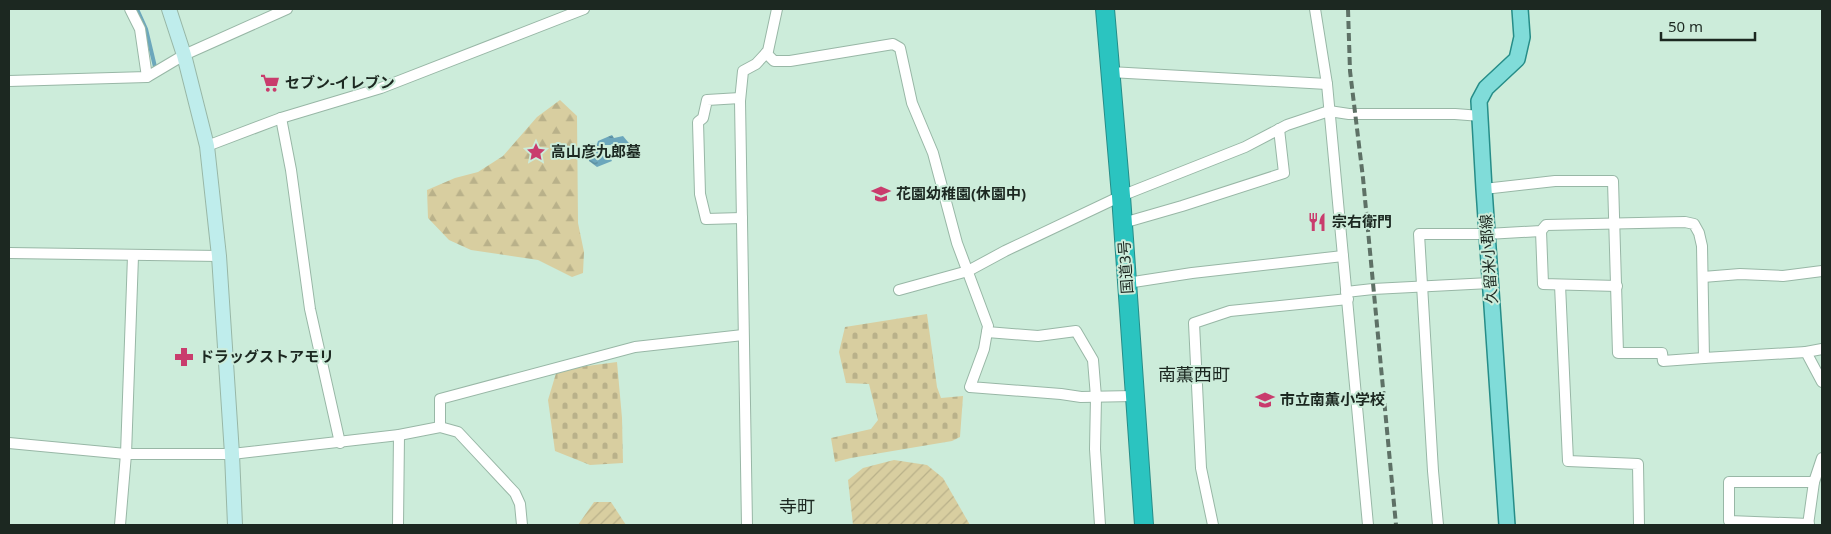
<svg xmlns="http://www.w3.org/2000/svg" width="1831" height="534" viewBox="0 0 1831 534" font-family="'Noto Sans','Noto Sans JP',sans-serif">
<defs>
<pattern id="forest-firs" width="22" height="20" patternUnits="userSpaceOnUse" patternTransform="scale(1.25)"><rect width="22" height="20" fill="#d8cea0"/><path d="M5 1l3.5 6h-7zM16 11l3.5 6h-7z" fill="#b9b18a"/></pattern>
<pattern id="cemetery-stones" width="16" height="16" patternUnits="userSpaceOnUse" patternTransform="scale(1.25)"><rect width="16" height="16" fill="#d8cea0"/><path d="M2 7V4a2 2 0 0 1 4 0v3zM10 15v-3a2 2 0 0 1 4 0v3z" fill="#b9b18a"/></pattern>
<pattern id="garden-furrows" width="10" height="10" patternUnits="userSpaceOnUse" patternTransform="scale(1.25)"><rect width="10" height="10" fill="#d8cea0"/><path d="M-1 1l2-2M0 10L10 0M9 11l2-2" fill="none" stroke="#b9b18a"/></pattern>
<pattern id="water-ripples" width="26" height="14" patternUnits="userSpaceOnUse" patternTransform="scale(1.25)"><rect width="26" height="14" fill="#6ca7bc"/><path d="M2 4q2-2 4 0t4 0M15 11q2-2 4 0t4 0" fill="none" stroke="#588898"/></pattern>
</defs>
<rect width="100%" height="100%" fill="#ccecda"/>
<path fill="url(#forest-firs)" d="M 560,100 L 577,116 L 578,223 L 584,252 L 583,273 L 572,277 L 538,260 L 471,250 L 449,240 L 428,218 L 427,190 L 455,178 L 478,172 L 503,156 L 537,117 Z"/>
<g fill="url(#cemetery-stones)">
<path d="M 927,314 L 937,387 L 941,398 L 963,396 L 960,437 L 952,441 L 851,458 L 835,462 L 831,438 L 871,429 L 878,420 L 869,384 L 846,383 L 839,352 L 845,327 Z"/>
<path d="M 617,362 L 622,418 L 623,463 L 590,465 L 555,451 L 548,400 L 557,370 Z"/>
</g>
<g fill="url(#garden-furrows)">
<path d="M 894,460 L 927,465 L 943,478 L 970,525 L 853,525 L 848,480 L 863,468 Z"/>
<path d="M 594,502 L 611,502 L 626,525 L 578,525 Z"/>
</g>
<path fill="url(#water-ripples)" d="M 612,135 L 614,138 L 623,136 L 628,142 L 633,144 L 636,151 L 629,156 L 621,155 L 615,158 L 611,151 L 617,145 L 602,145 L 599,150 L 603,154 L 608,153 L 612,161 L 597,167 L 589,161 L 587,146 L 589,143 L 597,144 L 598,141 Z"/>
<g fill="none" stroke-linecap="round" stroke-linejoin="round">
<path stroke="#6ca7bc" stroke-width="4" d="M 137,9 L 146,29 L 156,71"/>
<g stroke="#98b7a6" stroke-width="12">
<g id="street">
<path d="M 130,9 L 140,29 L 147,77"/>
<path d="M 1315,9 L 1327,84 L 1368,525"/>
<path d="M 766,53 L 774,61 L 790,61 L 893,44 L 900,48 L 912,103 L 933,153 L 957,243 L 988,326 L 984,349 L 970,387 L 1061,394 L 1081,397 L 1134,396"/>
<path d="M 1110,72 L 1327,84"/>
<path d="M 9,81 L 147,77 L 184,55 L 287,9"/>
<path d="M 740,98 L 707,100 L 703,118 L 698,122 L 700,194 L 706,219 L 742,218"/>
<path d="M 281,118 L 291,170 L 310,309 L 340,443"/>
<path d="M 207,146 L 281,118 L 381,88 L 584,9"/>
<path d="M 1484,189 L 1555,181 L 1613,181 L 1618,353 L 1662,353 L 1663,361 L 1704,358"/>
<path d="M 1123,223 L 1182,206 L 1284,173 L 1279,129"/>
<path d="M 1541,231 L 1543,284 L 1617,286"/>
<path d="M 9,253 L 219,256"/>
<path d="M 1703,277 L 1740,274 L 1783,276 L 1822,271"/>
<path d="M 1127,283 L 1192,273 L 1343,256"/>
<path d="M 1560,285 L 1568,461 L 1638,464 L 1639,525"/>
<path d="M 899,290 L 968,271 L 1005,251 L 1121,196 L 1245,147 L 1287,125 L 1329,111 L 1349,114 L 1455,114 L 1481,116"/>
<path d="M 1346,292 L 1373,289 L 1490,283"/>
<path d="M 987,332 L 1038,336 L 1076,331 L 1093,360 L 1096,397 L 1095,449 L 1100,525"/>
<path d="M 1806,352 L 1822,349"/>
<path d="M 440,427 L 440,399 L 635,347 L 743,335"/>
<path d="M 9,443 L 126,454 L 232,454 L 399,435 L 440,427 L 458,432 L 515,493 L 520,504 L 522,525"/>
<path d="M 1809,524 L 1729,521 L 1729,482 L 1814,482"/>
<path d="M 120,525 L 126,454 L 133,256"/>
<path d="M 398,525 L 399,435"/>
<path d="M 747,525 L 740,101 L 743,71 L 756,64 L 768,51 L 777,9"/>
<path d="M 1213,525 L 1201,468 L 1194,323 L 1230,311 L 1348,299"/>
<path d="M 1438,525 L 1433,471 L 1419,234 L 1487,234 L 1541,231 L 1546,225 L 1685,222 L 1694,224 L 1699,233 L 1702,246 L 1704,358 L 1806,352 L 1822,382"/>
<path d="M 1808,525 L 1814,482 L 1822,458"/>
</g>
</g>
<g stroke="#98b7a6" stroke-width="16">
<path id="secondary" d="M 169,9 L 184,55 L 207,146 L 219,256 L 232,454 L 235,525"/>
</g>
<g stroke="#268d88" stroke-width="18">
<path id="primary" d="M 1507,525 L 1484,189 L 1479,101 L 1486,88 L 1517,59 L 1522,37 L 1520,9"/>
</g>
<g stroke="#268d88" stroke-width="20">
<path id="highway" d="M 1105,9 L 1121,196 L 1144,525"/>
</g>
<use href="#street" stroke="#fff" stroke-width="10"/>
<use href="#secondary" stroke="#bfedec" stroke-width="14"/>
<use href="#primary" stroke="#80dcd9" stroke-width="15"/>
<use href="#highway" stroke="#2bc4c0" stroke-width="18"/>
<path stroke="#5e7166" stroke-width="4" stroke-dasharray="8 4" stroke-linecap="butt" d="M 1348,9 L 1350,71 L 1363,178 L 1396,525"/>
</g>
<defs>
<g id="supermarket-bare" transform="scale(1.5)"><path d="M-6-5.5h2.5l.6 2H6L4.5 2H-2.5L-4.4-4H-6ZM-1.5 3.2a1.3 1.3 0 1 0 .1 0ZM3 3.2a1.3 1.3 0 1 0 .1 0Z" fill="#c93c6d" stroke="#ccecda" stroke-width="2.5" paint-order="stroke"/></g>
<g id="sight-bare" transform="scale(1.5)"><path d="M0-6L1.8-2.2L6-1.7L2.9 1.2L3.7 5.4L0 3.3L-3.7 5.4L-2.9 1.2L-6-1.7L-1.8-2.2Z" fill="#c93c6d" stroke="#ccecda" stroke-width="2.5" paint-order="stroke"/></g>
<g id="school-bare" transform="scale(1.5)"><path d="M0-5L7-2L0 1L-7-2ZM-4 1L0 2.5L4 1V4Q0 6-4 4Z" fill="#c93c6d" stroke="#ccecda" stroke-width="2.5" paint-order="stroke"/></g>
<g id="restaurant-bare" transform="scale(1.5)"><path d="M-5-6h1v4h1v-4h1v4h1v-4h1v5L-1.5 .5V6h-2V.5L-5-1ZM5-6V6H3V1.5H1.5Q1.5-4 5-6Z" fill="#c93c6d" stroke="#ccecda" stroke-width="2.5" paint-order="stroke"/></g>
<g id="pharmacy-bare" transform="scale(1.5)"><path d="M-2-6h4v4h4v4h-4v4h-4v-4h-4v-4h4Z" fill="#c93c6d" stroke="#ccecda" stroke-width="2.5" paint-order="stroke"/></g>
</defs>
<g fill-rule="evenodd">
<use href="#supermarket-bare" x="270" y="83"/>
<use href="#sight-bare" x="536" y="152"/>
<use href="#school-bare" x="881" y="194"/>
<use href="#restaurant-bare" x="1317" y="222"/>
<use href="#pharmacy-bare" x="184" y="357"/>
<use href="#school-bare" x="1265" y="400"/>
</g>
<g text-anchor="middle" stroke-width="4" stroke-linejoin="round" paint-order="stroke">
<g font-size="15" font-weight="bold" fill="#1c2821" stroke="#ccecda" text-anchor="start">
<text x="285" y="88">セブン-イレブン</text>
<text x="551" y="157">高山彦九郎墓</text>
<text x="896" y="199">花園幼稚園(休園中)</text>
<text x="1332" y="227">宗右衛門</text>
<text x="199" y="362">ドラッグストアモリ</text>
<text x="1280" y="405">市立南薫小学校</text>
</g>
<g font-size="15" fill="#1c2821" stroke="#ccecda">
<text transform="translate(1489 259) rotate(-94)" y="5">久留米小郡線</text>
<text transform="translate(1126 267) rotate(-94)" y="5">国道3号</text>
</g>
<g font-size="18" fill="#1c2821" stroke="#ccecda">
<text x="1194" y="381">南薫西町</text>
<text x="797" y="513">寺町</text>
</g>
</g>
<rect width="1831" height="534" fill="none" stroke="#1c2821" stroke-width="20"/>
<path d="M1661 32v8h94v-8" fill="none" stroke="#1c2821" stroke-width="2.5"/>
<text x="1668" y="32" font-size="15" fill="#1c2821" stroke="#ccecda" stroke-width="4" paint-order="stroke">50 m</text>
</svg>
